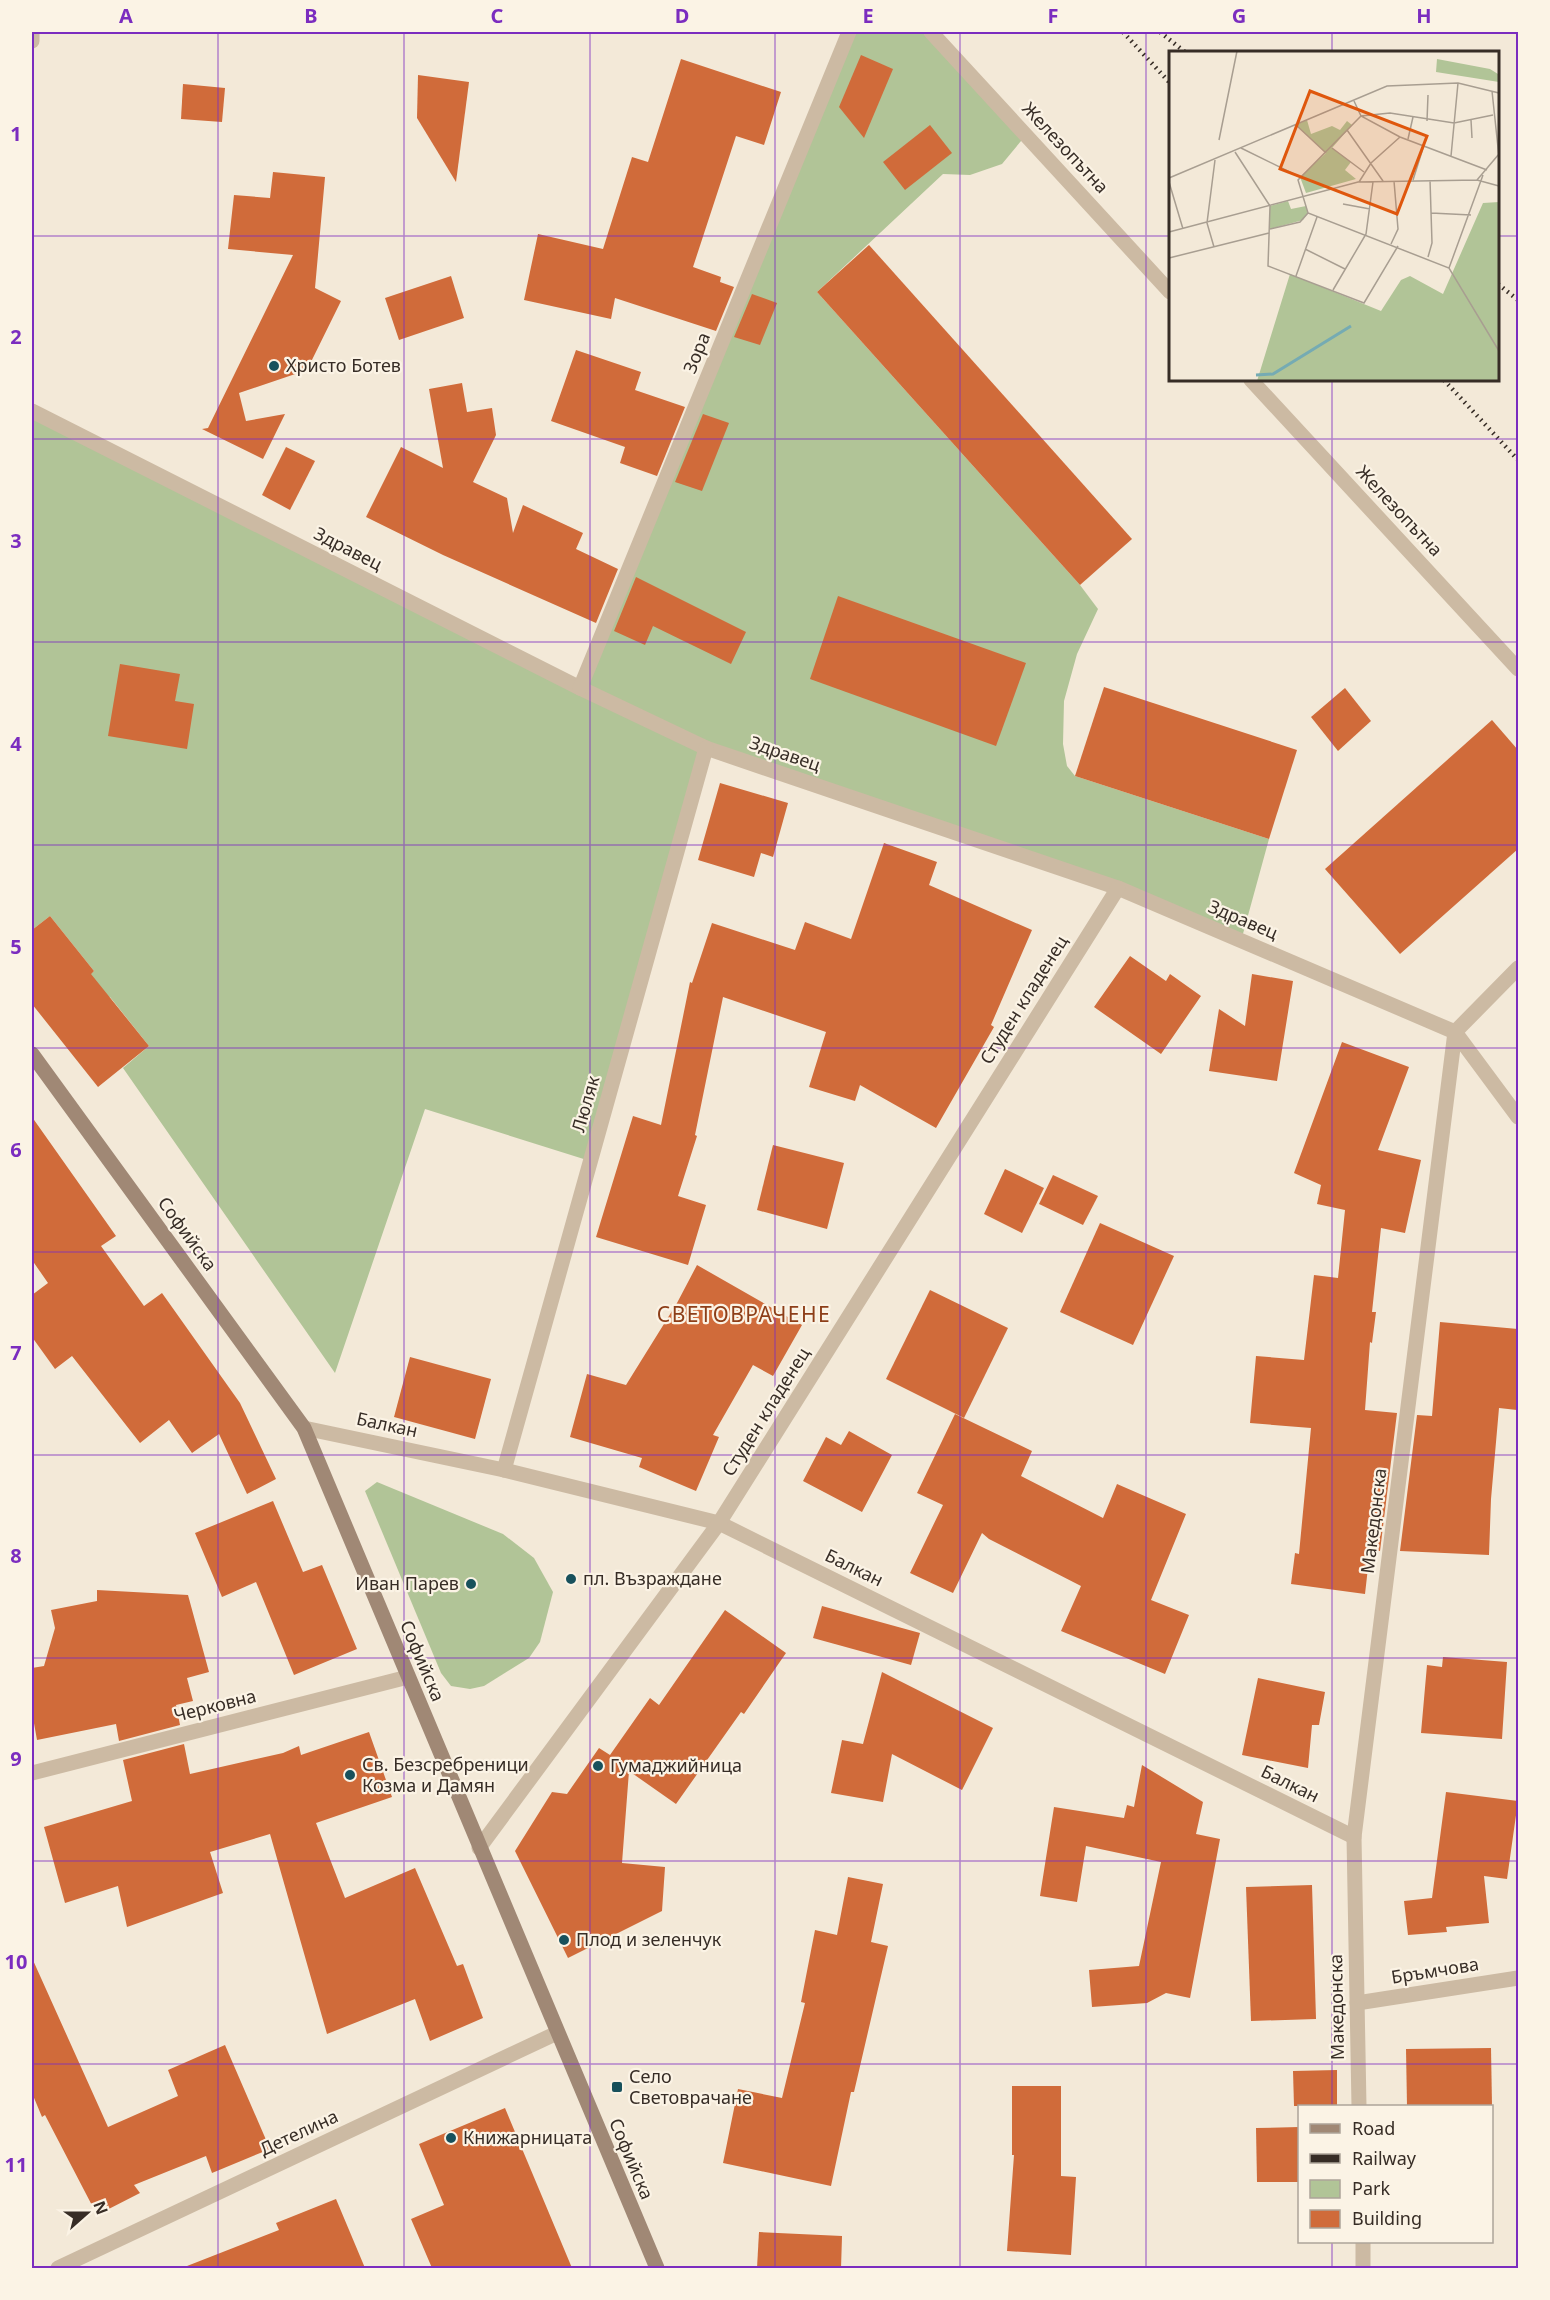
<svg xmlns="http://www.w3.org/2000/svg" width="1550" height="2300" viewBox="0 0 1550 2300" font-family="'Noto Sans',sans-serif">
<rect width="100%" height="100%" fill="#f3e9d8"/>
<g fill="#b1c497">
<path d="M 849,32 L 931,32 L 1026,135 L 1002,164 L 970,175 L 943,174 L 817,292 L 1080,585 L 1098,609 L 1077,654 L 1064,701 L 1063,744 L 1067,766 L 1075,776 L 1269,839 L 1241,941 L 1118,888 L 706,748 L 590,1161 L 425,1109 L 335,1373 L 123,1068 L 149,1046 L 110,997 L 69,991 L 94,971 L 50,916 L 32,930 L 32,411 L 580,688 Z"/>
<path d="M 377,1482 L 503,1534 L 534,1558 L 553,1592 L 540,1642 L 529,1658 L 484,1686 L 470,1689 L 451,1686 L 441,1673 L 365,1491 Z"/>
</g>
<g fill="#d06b3a">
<path d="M 861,55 L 893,69 L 864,138 L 839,107 Z"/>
<path d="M 681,59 L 781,92 L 764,145 L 736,136 L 693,267 L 721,277 L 720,282 L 734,287 L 716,331 L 615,298 L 611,319 L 524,300 L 538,234 L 603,249 L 632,157 L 648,162 Z"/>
<path d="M 418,75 L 469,82 L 456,182 L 417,118 Z"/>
<path d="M 183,84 L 225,88 L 222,122 L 181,119 Z"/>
<path d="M 930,125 L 952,153 L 905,190 L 883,162 Z"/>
<path d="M 273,172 L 325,177 L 315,288 L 341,301 L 307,370 L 239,393 L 246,421 L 285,414 L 263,459 L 202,429 L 208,428 L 293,255 L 228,249 L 234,195 L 270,198 Z"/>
<path d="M 869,245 L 1132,539 L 1080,585 L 817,292 Z"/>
<path d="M 451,276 L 464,318 L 399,340 L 385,298 Z"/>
<path d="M 752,294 L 777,303 L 760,345 L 734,337 Z"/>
<path d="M 576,350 L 641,372 L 635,390 L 685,407 L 657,476 L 620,463 L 625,447 L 551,421 Z"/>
<path d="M 462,383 L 467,412 L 492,408 L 496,435 L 473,482 L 507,498 L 513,533 L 523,505 L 583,533 L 576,549 L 618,569 L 596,623 L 443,555 L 366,517 L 401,447 L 443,468 L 429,389 Z"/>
<path d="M 703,414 L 729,423 L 702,491 L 675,482 Z"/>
<path d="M 286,447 L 315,461 L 290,510 L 262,495 Z"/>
<path d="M 636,577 L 746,632 L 731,664 L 653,626 L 645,645 L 614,631 Z"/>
<path d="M 838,596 L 1026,663 L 996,746 L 810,679 Z"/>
<path d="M 120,664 L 180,674 L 175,701 L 194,704 L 187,749 L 108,736 Z"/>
<path d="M 1104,687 L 1297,750 L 1269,839 L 1075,776 Z"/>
<path d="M 1345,688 L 1371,721 L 1338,751 L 1311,717 Z"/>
<path d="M 1492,720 L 1518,750 L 1518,849 L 1400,954 L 1325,869 Z"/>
<path d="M 720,783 L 788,803 L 773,857 L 761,853 L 754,877 L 698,860 Z"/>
<path d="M 884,843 L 937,862 L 929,885 L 1032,930 L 991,1025 L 994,1027 L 936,1128 L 860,1085 L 855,1101 L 809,1087 L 826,1032 L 723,997 L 695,1135 L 697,1136 L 678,1196 L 706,1205 L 688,1265 L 596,1237 L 633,1116 L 661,1125 L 690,982 L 692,983 L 712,923 L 795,950 L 805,922 L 851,939 Z"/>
<path d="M 50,916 L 94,971 L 91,974 L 149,1046 L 98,1087 L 32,1004 L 32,930 Z"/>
<path d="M 1130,956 L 1166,981 L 1170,974 L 1201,996 L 1161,1054 L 1094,1007 Z"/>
<path d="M 1252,974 L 1293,981 L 1277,1081 L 1209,1071 L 1219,1009 L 1245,1026 Z"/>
<path d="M 1342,1042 L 1409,1067 L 1378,1150 L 1421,1160 L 1405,1233 L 1381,1228 L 1372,1312 L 1376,1312 L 1372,1343 L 1370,1342 L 1365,1410 L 1397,1413 L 1380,1551 L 1370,1550 L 1365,1594 L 1291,1584 L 1295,1553 L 1299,1554 L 1311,1428 L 1250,1423 L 1256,1356 L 1304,1360 L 1314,1275 L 1338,1278 L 1345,1210 L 1317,1204 L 1321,1185 L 1294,1173 Z"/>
<path d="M 32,1117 L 116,1236 L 101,1246 L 144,1306 L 162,1293 L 240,1403 L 276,1479 L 247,1494 L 219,1434 L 192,1453 L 169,1420 L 140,1443 L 72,1356 L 55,1369 L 32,1337 L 32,1295 L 48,1283 L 32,1260 Z"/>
<path d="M 773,1145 L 844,1163 L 827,1229 L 757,1210 Z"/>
<path d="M 1005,1169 L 1044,1188 L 1022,1233 L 984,1214 Z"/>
<path d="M 1053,1175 L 1098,1196 L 1083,1225 L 1039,1204 Z"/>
<path d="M 1100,1223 L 1174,1256 L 1133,1345 L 1060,1312 Z"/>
<path d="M 697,1265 L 802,1325 L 773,1376 L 753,1365 L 713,1435 L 719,1437 L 696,1491 L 639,1467 L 642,1458 L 570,1437 L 587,1374 L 626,1385 L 677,1303 Z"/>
<path d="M 930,1290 L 1008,1328 L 964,1418 L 886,1379 Z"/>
<path d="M 1440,1322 L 1518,1329 L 1517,1410 L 1499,1408 L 1491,1499 L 1489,1555 L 1400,1551 L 1417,1415 L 1432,1416 Z"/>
<path d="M 410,1357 L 491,1379 L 475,1439 L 394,1417 Z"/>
<path d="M 955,1414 L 1032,1451 L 1021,1476 L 1103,1518 L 1117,1484 L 1186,1514 L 1151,1600 L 1189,1615 L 1165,1674 L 1061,1631 L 1081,1586 L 989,1539 L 982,1533 L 953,1593 L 910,1573 L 943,1505 L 917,1493 Z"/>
<path d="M 849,1431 L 892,1455 L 862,1512 L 803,1481 L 826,1437 L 841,1445 Z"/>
<path d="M 273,1501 L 303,1572 L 322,1565 L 357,1649 L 294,1675 L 256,1582 L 222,1597 L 195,1533 Z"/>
<path d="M 97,1590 L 188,1595 L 209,1672 L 187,1678 L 193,1701 L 176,1705 L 180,1725 L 119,1741 L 116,1724 L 37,1740 L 32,1712 L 32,1668 L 44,1666 L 55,1628 L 51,1610 L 97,1601 Z"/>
<path d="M 822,1606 L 920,1633 L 911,1665 L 813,1638 Z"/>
<path d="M 725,1610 L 786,1653 L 744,1714 L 741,1712 L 676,1804 L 629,1771 L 622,1863 L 665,1867 L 662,1911 L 568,1958 L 515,1851 L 552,1792 L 567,1794 L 599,1748 L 610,1755 L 650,1698 L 659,1705 Z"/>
<path d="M 1443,1657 L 1507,1662 L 1502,1739 L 1421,1733 L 1427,1665 L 1442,1667 Z"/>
<path d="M 882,1672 L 993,1728 L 962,1790 L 892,1754 L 883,1802 L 831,1793 L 842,1740 L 863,1744 Z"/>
<path d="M 1258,1678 L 1325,1692 L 1319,1725 L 1312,1725 L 1308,1768 L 1242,1755 Z"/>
<path d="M 369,1732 L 392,1797 L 316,1823 L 345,1898 L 415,1868 L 457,1966 L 463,1964 L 483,2018 L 430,2041 L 415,1999 L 327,2034 L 270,1834 L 210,1852 L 223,1893 L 127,1927 L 118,1886 L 65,1903 L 44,1827 L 132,1801 L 123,1760 L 184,1744 L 190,1774 L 283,1753 L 299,1746 L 301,1755 Z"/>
<path d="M 1142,1765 L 1203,1802 L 1196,1834 L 1220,1839 L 1190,1998 L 1166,1993 L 1147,2003 L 1092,2007 L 1089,1970 L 1139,1966 L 1161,1862 L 1086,1846 L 1077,1902 L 1040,1896 L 1054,1807 L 1124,1818 L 1127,1805 L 1134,1807 Z"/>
<path d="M 1446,1792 L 1518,1801 L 1507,1879 L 1484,1876 L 1489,1923 L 1446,1927 L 1447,1932 L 1408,1935 L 1404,1901 L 1432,1898 Z"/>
<path d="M 848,1877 L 883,1884 L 871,1942 L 888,1946 L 854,2092 L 851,2092 L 831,2186 L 723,2163 L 738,2089 L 782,2098 L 805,2003 L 801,2002 L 815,1930 L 837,1935 Z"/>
<path d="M 1312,1885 L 1316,2019 L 1251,2021 L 1246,1887 Z"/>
<path d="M 32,1958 L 108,2127 L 178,2096 L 168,2070 L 225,2045 L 270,2149 L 212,2173 L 206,2156 L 134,2185 L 140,2193 L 97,2215 L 45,2115 L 42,2117 L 32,2093 Z"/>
<path d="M 1491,2048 L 1492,2106 L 1407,2106 L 1406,2049 Z"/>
<path d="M 1337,2070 L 1337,2106 L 1294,2106 L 1293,2071 Z"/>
<path d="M 1012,2086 L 1061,2086 L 1061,2176 L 1076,2177 L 1071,2255 L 1007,2251 L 1014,2155 L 1012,2155 Z"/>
<path d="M 505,2108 L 572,2268 L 432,2268 L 411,2219 L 444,2205 L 419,2144 Z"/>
<path d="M 1299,2127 L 1299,2182 L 1257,2182 L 1256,2128 Z"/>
<path d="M 336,2199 L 365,2268 L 187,2268 L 187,2266 L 279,2230 L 276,2223 Z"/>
<path d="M 759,2232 L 842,2236 L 841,2268 L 757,2268 Z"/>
</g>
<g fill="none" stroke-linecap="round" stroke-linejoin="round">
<g stroke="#ccbaa3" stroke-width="15">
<path d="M 931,32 L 1170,292"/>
<path d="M 32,41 L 32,32"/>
<path d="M 1251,380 L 1518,669"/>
<path d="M 32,411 L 580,688 L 706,748 L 1118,888 L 1455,1032 L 1518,1117"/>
<path d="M 580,688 L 849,32"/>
<path d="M 304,1428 L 504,1470 L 719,1523 L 1354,1837"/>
<path d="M 504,1470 L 706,748"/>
<path d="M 32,1773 L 408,1677"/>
<path d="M 479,1848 L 719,1523 L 1118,888"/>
<path d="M 1357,2003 L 1518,1978"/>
<path d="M 1359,2106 L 1354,1837 L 1455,1032 L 1518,968"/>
<path d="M 1363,2242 L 1363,2268"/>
<path d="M 58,2268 L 557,2033"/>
</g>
<path stroke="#a08875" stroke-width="15" d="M 32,1054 L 304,1428 L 657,2268"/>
<g stroke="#372d26" stroke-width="4.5" stroke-dasharray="1.5 4.5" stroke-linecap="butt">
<path d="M 1123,32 L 1170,83"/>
<path d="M 1160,32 L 1185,52"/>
<path d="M 1498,284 L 1518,300"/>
<path d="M 1444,380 L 1518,460"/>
</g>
</g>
<path fill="none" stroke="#7b2cbf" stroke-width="1.5" stroke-opacity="0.55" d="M 218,32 L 218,2268M 404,32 L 404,2268M 590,32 L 590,2268M 775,32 L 775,2268M 960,32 L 960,2268M 1146,32 L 1146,2268M 1332,32 L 1332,52M 32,236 L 1170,236M 1498,236 L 1518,236M 1332,380 L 1332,2106M 32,439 L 1518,439M 32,642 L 1518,642M 32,845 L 1518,845M 32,1048 L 1518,1048M 32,1252 L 1518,1252M 32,1455 L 1518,1455M 32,1658 L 1518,1658M 32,1861 L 1518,1861M 32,2064 L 1518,2064M 1332,2242 L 1332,2268"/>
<g fill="#18515c" stroke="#fbf3e5" stroke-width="2">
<circle cx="274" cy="366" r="6"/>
<circle cx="571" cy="1579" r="6"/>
<circle cx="471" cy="1584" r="6"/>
<circle cx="598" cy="1766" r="6"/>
<circle cx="350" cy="1775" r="6"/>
<circle cx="564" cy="1940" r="6"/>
<rect x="611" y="2081" width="12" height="12" rx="3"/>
<circle cx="451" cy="2138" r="6"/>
</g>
<g text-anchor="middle" stroke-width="4.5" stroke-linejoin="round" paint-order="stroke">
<g font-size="18" fill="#372d26" stroke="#fbf3e5">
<text transform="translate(1065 148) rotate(47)" y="6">Железопътна</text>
<text transform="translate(697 353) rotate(-68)" y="6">Зора</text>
<text transform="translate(1399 511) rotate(47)" y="6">Железопътна</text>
<text transform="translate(348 549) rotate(27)" y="6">Здравец</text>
<text transform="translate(785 754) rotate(19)" y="6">Здравец</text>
<text transform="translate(1243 920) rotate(23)" y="6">Здравец</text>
<text transform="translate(1024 1000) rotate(-58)" y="6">Студен кладенец</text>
<text transform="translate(586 1104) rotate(-74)" y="6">Люляк</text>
<text transform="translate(187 1234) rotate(54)" y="6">Софийска</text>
<text transform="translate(766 1412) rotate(-58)" y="6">Студен кладенец</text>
<text transform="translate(387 1425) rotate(12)" y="6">Балкан</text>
<text transform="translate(1374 1521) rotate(-83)" y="6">Македонска</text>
<text transform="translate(854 1568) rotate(26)" y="6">Балкан</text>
<text transform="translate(422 1661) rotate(67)" y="6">Софийска</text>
<text transform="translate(215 1706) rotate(-14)" y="6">Черковна</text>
<text transform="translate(1290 1784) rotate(26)" y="6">Балкан</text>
<text transform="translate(1435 1971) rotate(-9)" y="6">Бръмчова</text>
<text transform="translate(1337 2007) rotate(-91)" y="6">Македонска</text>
<text transform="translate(299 2133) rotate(-25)" y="6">Детелина</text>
<text transform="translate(631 2159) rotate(67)" y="6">Софийска</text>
</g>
<g font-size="18" fill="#372d26" stroke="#fbf3e5" text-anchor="start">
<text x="286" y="372">Христо Ботев</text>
<text x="583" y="1585">пл. Възраждане</text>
<text x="459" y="1590" text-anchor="end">Иван Парев</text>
<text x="362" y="1771">Св. Безсребреници<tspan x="362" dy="21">Козма и Дамян</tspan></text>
<text x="610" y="1772">Гумаджийница</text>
<text x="576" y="1946">Плод и зеленчук</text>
<text x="629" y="2083">Село<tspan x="629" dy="21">Световрачане</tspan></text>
<text x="463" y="2144">Книжарницата</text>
</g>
<g font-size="21" letter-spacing="1.5" fill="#8d3e18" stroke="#fbf3e5">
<text x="744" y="1322">СВЕТОВРАЧЕНЕ</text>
</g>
</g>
<g transform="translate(1169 51)">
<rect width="330" height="330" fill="#f3e9d8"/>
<path d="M 268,8 L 321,18 L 329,23 L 330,31 L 267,21 ZM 138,69 L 142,83 L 163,75 L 171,79 L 178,70 L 183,74 L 163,97 L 182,111 L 176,119 L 187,128 L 137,142 L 131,126 L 157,102 L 127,74 ZM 119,150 L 122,158 L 137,155 L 139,162 L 134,169 L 101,178 L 101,155 ZM 330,151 L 330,330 L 88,330 L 121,223 L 212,260 L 232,229 L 241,225 L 274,243 L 314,152 Z" fill="#b1c497"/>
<path fill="none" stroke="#75abb3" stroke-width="3" d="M 87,324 L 104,323 L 182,275"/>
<path fill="none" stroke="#a89e91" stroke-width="1.5" d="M 323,40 L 330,106M 185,50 L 192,65 L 231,86 L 318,119M 324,64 L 285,72 L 221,62 L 192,65 L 129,129 L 139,162 L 280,217 L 330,300M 302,69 L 303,87M 258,70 L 259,44M 127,74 L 157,102M 178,79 L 214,130M 239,88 L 244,66M 50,89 L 68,0M 72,97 L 131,126M 163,97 L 195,121M 66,101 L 101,155 L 99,215 L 195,252 L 229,195M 282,105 L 289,32M 0,127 L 218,35 L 289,32 L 330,42M 244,129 L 255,94M 308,129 L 330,103M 0,131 L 14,178M 190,131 L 202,112 L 231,86M 174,153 L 201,158M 262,162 L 302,164M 101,178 L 131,171 L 139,162M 0,181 L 189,131 L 308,129 L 330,135M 222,193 L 229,178 L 225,130M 45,196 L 38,172 L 46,109M 136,198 L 176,218M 259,206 L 263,192 L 261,129M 0,207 L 100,182M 280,217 L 314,124M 127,225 L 148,166M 164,239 L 197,183 L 204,131"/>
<path fill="#df570d" fill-opacity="0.15" stroke="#df570d" stroke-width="3" d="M 141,40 L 258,85 L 228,163 L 111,118 Z"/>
<rect width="330" height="330" fill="none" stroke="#372d26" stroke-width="3"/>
</g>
<rect width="1550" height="2300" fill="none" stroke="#fbf3e5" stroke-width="66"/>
<rect x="1298" y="2105" width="195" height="138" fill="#fbf3e5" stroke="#ada499" stroke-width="1.5"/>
<rect x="1310" y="2124" width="30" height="9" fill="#a08875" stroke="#ada499" stroke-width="1.5"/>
<text x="1352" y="2135" font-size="18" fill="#372d26">Road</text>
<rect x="1310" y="2154" width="30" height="9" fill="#372d26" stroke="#ada499" stroke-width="1.5"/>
<text x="1352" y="2165" font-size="18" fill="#372d26">Railway</text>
<rect x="1310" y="2180" width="30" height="18" fill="#b1c497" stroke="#ada499" stroke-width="1.5"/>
<text x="1352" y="2195" font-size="18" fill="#372d26">Park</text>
<rect x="1310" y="2210" width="30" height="18" fill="#d06b3a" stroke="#ada499" stroke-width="1.5"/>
<text x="1352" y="2225" font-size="18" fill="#372d26">Building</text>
<g transform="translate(87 2213) rotate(69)" stroke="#fbf3e5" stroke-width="4.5" paint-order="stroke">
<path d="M0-4.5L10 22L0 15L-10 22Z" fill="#372d26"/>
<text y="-9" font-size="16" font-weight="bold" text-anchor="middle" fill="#372d26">N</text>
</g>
<rect x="33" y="33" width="1484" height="2234" fill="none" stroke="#7b2cbf" stroke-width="2"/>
<g font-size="20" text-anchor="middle" font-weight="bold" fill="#7b2cbf">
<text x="126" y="23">A</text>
<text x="311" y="23">B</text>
<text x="497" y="23">C</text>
<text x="682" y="23">D</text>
<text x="868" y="23">E</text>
<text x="1053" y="23">F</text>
<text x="1239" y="23">G</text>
<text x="1424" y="23">H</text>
<text x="16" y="141">1</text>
<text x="16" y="344">2</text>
<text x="16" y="548">3</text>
<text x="16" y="751">4</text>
<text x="16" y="954">5</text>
<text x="16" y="1157">6</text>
<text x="16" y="1360">7</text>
<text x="16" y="1563">8</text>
<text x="16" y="1766">9</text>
<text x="16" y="1969">10</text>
<text x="16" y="2172">11</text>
</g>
</svg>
